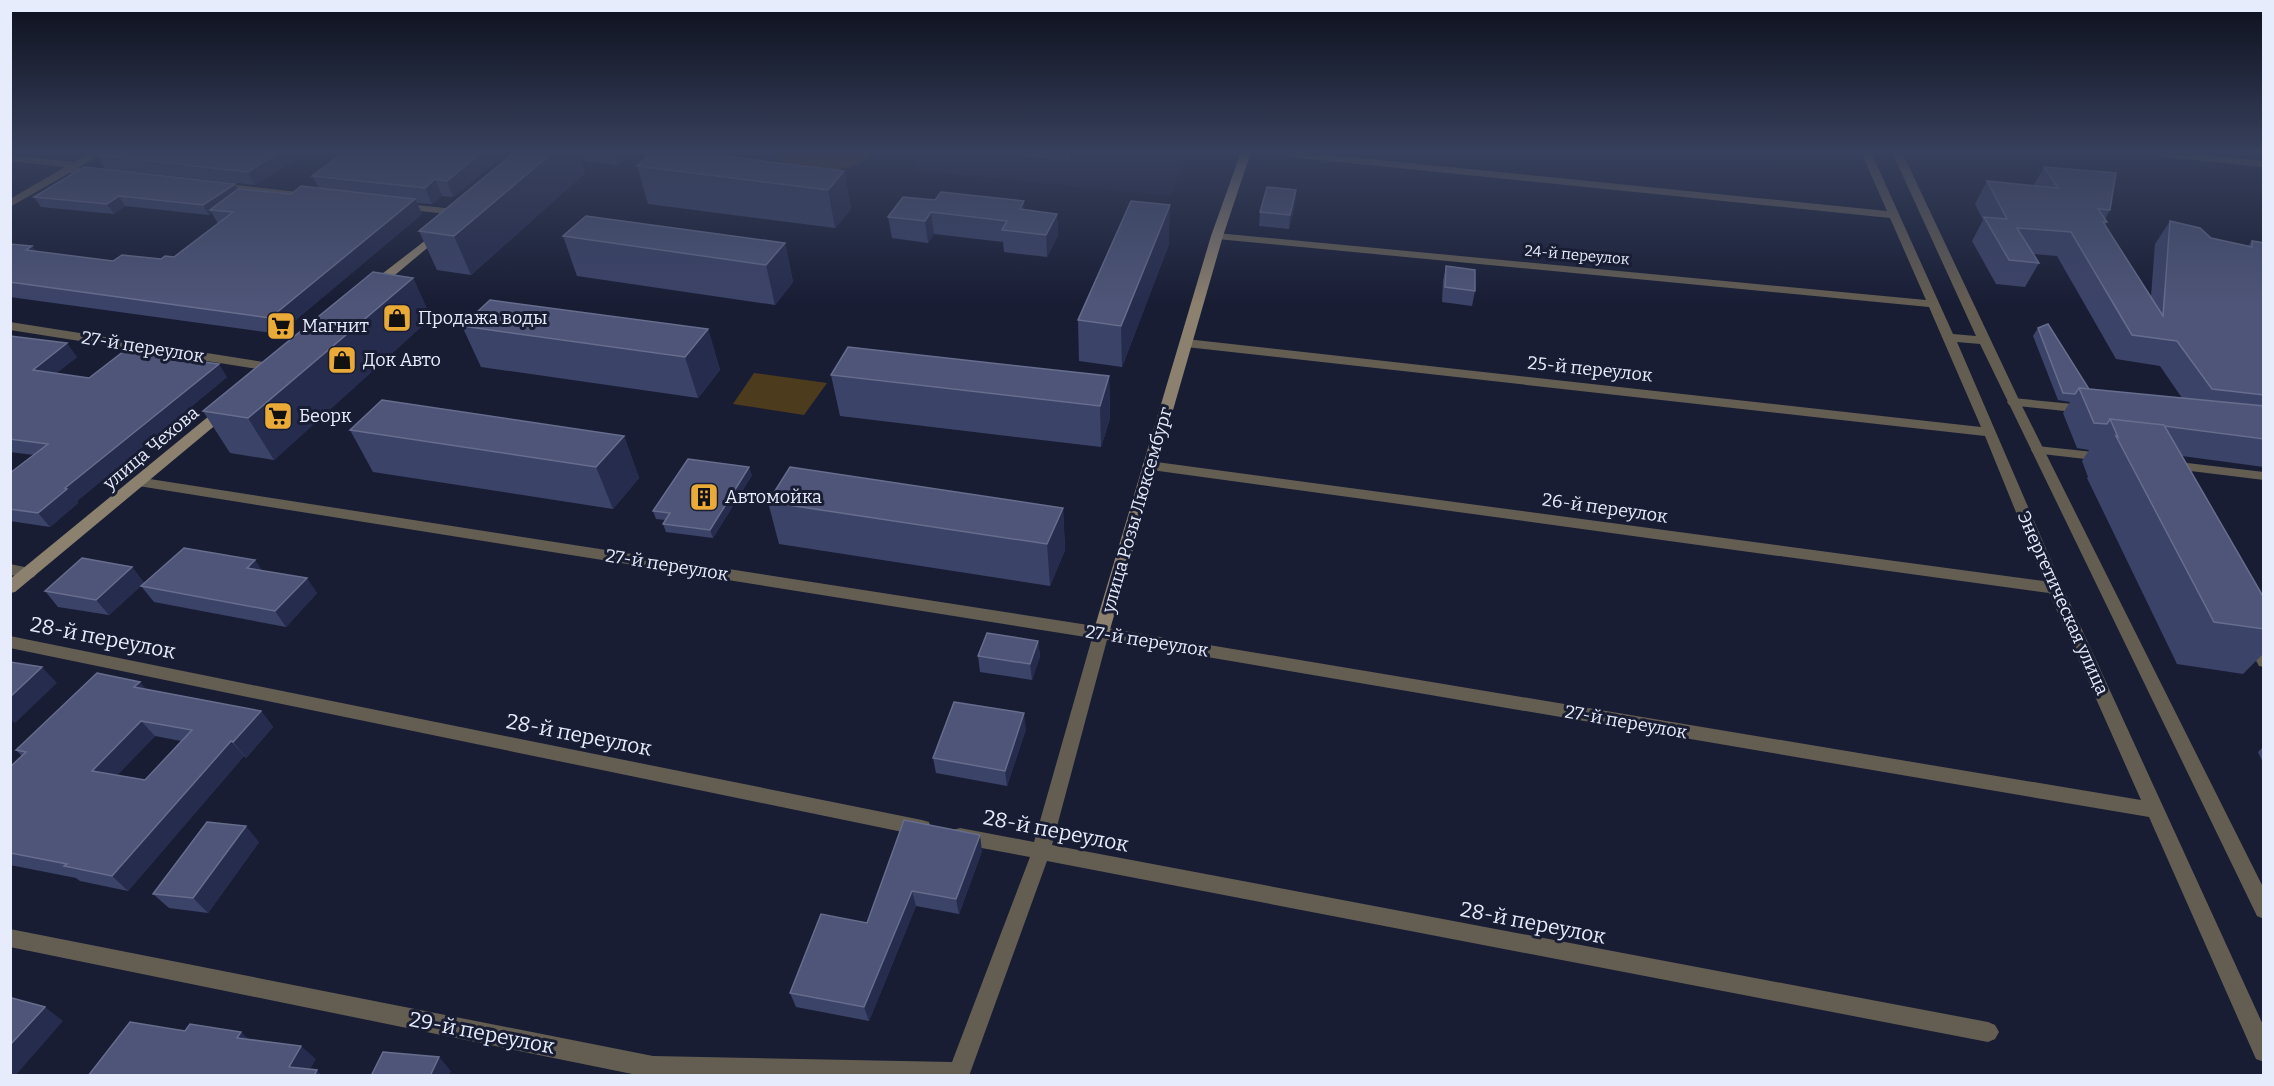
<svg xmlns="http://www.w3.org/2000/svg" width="2274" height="1086" viewBox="0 0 2274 1086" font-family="Bitter,serif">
<rect width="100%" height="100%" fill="#181d34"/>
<path fill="#1e2340" d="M 925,152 L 1187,152 L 1171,196 L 913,170 Z"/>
<g fill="#4d3b1e">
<path d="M 776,152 L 875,152 C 858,174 791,179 775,155 Z"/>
<path d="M 754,373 L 827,383 L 804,415 L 733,404 Z"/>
</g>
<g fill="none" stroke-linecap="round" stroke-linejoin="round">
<g fill="#645d52" fill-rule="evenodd">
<path d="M 2013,398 L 2083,405 L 2089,409 L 2083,413 L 2009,405 L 2007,402 L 2009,399 Z"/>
<path d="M 2037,446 L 2103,453 L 2109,457 L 2103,461 L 2033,453 L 2031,450 L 2033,447 Z"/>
<path d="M 2170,461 L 2264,472 L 2264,480 L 2166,468 L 2164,465 L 2166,462 Z"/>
<path d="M 2252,636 L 2257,637 L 2264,648 L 2264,667 L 2259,666 L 2245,641 L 2247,637 Z"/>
</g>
<g fill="#645d52" fill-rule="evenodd">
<path d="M 91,152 L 103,152 L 78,168 L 103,171 L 103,175 L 69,173 L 10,207 L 10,199 L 65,167 L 10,161 L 10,155 L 74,162 Z"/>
<path d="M 1265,152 L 1301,152 L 1887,211 L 1861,152 L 1871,152 L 1953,334 L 1976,336 L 1892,152 L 1902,152 L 2020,402 L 2264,889 L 2264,919 L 2257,916 L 1980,344 L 1957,342 L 2063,588 L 2264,1027 L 2264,1062 L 2256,1059 L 2149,817 L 1107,640 L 1052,845 L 1988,1022 L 1995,1025 L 1999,1032 L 1995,1039 L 1988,1042 L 1047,861 L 969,1076 L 642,1076 L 10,947 L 10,929 L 653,1056 L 952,1062 L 1030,857 L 960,844 L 953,842 L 951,836 L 953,830 L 960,828 L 1034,842 L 1092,638 L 132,485 L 130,482 L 137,477 L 1101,627 L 2141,800 L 2049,593 L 1144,469 L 1142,466 L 1144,463 L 1149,461 L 2044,581 L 1985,436 L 1186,347 L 1180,343 L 1186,339 L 1981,427 L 1929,307 L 1217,239 L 1211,236 L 1217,233 L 1926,300 L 1890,218 L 1270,155 Z"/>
<path d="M 2137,152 L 2174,152 L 2264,161 L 2264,167 L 2142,155 Z"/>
<path d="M 218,183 L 298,192 L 303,195 L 298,198 L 214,188 L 213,186 Z"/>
<path d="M 400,203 L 462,210 L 467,213 L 462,216 L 396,208 L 395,206 Z"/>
<path d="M 10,322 L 276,364 L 282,368 L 276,372 L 10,330 Z"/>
<path d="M 10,564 L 34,569 L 37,573 L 34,577 L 29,578 L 10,575 Z"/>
<path d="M 10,636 L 922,820 L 929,822 L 931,828 L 929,834 L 922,836 L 10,648 Z"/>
</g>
<g fill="#8c806e" fill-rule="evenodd">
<path d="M 1241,152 L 1251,152 L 1223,236 L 1109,633 L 1107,637 L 1095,637 L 1093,633 L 1211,236 Z"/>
<path d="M 440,229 L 444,230 L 444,234 L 377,290 L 369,290 L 369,284 Z"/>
<path d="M 225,406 L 232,410 L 230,413 L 15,592 L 10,593 L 10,579 L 220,407 Z"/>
</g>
</g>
<g fill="#3c4368" fill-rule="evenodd">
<path d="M 102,152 L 298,152 L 300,156 L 255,185 L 105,169 L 97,155 Z"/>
<path d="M 508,152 L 453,197 L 442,196 L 432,204 L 417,203 L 422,214 L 279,334 L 10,297 L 10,244 L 32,246 L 36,252 L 113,261 L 161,259 L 174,257 L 218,224 L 212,213 L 209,215 L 125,206 L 114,214 L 41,207 L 34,197 L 235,184 L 238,189 L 291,194 L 319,188 L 312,176 L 375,154 Z"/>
<path d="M 515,152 L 578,152 L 585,173 L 471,275 L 437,270 L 419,231 Z"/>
<path d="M 582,152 L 632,152 L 618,165 L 585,161 Z"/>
<path d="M 978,152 L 1073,152 L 1068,161 Z"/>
<path d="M 637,166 L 844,171 L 851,209 L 835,228 L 648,204 Z"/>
<path d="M 2044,167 L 2110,210 L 2105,219 L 2107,222 L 2105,225 L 2151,296 L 2155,244 L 2170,221 L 2211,238 L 2248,246 L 2252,241 L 2264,243 L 2264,467 L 2182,456 L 2264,598 L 2264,653 L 2243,674 L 2177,664 L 2087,478 L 2088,477 L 2082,461 L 2089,450 L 2077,448 L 2063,413 L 2070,402 L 2058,400 L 2033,336 L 2038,328 L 2089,389 L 2182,398 L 2160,366 L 2116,359 L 2057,256 L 2033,254 L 2039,263 L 2025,287 L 1996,284 L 1972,241 L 1983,220 L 1975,204 L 1987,181 L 2033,186 Z"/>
<path d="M 1296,190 L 1295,204 L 1289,229 L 1259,226 L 1260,212 Z"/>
<path d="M 903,197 L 1057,214 L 1058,235 L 1047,257 L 1004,252 L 1003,242 L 934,234 L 928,243 L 892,238 L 888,217 Z"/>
<path d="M 563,236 L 785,243 L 793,282 L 775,305 L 577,276 Z"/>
<path d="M 1169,244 L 1122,367 L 1079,361 L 1078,320 Z"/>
<path d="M 1446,266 L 1475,291 L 1472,306 L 1442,302 L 1443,281 Z"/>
<path d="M 413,278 L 431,318 L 274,460 L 230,453 L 203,411 Z"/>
<path d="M 462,326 L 708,329 L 720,370 L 698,398 L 481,367 Z"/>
<path d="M 10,336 L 77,357 L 56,373 L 89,378 L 227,377 L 77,501 L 78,503 L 50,527 L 10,521 L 10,473 L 34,455 L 10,452 Z"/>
<path d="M 831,375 L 1109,376 L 1110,418 L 1101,447 L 840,416 Z"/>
<path d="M 350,430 L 624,436 L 639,478 L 613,509 L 373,472 Z"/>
<path d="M 752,475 L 713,538 L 666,532 L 663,524 L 666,520 L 656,519 L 653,511 Z"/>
<path d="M 768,502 L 1063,508 L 1065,550 L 1050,586 L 779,544 Z"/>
<path d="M 132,567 L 144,583 L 109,615 L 58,607 L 45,591 Z"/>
<path d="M 263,571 L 317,593 L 286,627 L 154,602 L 141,586 Z"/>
<path d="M 1038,641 L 1040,656 L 1032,680 L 980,672 L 978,656 Z"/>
<path d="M 146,689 L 261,711 L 273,727 L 246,758 L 244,756 L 128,891 L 80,881 L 76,878 L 10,865 L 10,767 L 22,756 L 16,750 ZM 155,736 L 181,741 L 145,780 L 117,775 Z"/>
<path d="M 1026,729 L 1007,786 L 936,773 L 933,758 Z"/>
<path d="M 2264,746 L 2264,765 L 2258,752 Z"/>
<path d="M 904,820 L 982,851 L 959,914 L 916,906 L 869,1021 L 796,1007 L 790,993 L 867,923 Z"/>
<path d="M 259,842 L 208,913 L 169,908 L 153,894 Z"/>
</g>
<g fill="#262c4d">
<path d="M 279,152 L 298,152 L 300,156 L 255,185 L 248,172 Z"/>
<path d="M 482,152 L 508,152 L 453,197 L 447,181 Z"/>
<path d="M 553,152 L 578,152 L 585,173 L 471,275 L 454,236 Z"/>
<path d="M 614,152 L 632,152 L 618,165 Z"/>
<path d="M 1067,152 L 1073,152 L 1068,161 Z"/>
<path d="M 844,171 L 851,209 L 835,228 L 828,190 Z"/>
<path d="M 435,179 L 442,196 L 432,204 L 425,188 Z"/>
<path d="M 235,184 L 241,194 L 210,210 L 212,213 L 209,215 L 203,205 Z"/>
<path d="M 1296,190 L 1295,204 L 1289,229 L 1290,215 Z"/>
<path d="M 119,196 L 125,206 L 114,214 L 107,204 Z"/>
<path d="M 415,199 L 422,214 L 279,334 L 270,318 Z"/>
<path d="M 1024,201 L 1026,222 L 1020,209 Z"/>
<path d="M 1170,205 L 1169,244 L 1122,367 L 1121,326 Z"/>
<path d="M 931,212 L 934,234 L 928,243 L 925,221 Z"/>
<path d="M 1057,214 L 1058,235 L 1047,257 L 1046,235 Z"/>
<path d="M 785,243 L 793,282 L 775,305 L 766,265 Z"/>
<path d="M 32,246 L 43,262 L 26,250 Z"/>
<path d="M 413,278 L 431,318 L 274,460 L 248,418 Z"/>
<path d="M 708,329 L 720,370 L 698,398 L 685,357 Z"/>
<path d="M 67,343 L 77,357 L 43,384 L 33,370 Z"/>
<path d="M 219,364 L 227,377 L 77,501 L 78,503 L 50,527 L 38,513 L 65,488 Z"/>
<path d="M 1109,376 L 1110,418 L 1101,447 L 1100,406 Z"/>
<path d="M 624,436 L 639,478 L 613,509 L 596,467 Z"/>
<path d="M 749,467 L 752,475 L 713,538 L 710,530 Z"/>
<path d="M 1063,508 L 1065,550 L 1050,586 L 1047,544 Z"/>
<path d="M 255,560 L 266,576 L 247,568 Z"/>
<path d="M 132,567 L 144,583 L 109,615 L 96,600 Z"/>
<path d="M 307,578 L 317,593 L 286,627 L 275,611 Z"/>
<path d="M 1038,641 L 1040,656 L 1032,680 L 1030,664 Z"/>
<path d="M 42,667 L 57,683 L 15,723 L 10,719 L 10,697 Z"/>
<path d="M 140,682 L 153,697 L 134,687 Z"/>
<path d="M 261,711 L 273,727 L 246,758 L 233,742 Z"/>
<path d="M 1024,713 L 1026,729 L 1007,786 L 1005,771 Z"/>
<path d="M 141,721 L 155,736 L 107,786 L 92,771 Z"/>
<path d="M 231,741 L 244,756 L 128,891 L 112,876 Z"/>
<path d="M 246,826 L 259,842 L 208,913 L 193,898 Z"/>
<path d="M 980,835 L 982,851 L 959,914 L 956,899 Z"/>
<path d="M 912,891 L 916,906 L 869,1021 L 864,1007 Z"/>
<path d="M 45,1007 L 63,1021 L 15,1076 L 10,1076 L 10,1045 Z"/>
<path d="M 241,1032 L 256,1046 L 237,1038 Z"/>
<path d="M 301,1046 L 316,1059 L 306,1076 L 289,1067 Z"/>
<path d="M 439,1057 L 451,1071 L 449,1076 L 430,1076 Z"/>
<path d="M 317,1070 L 322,1076 L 314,1076 Z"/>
</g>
<g fill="#4e5578" stroke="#666d8d" stroke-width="1.5" fill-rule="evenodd">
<path d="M 102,152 L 279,152 L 248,172 L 97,155 Z"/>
<path d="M 344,152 L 375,154 L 378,152 L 482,152 L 447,181 L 435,179 L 425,188 L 312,176 Z"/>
<path d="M 515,152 L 553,152 L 454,236 L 419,231 Z"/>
<path d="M 652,152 L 690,152 L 844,171 L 828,190 L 637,166 Z"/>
<path d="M 84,167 L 235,184 L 203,205 L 119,196 L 107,204 L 34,197 Z"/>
<path d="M 2044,167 L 2116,173 L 2110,210 L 2098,209 L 2107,222 L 2103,222 L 2163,316 L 2170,221 L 2200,228 L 2211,238 L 2252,247 L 2252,241 L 2264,243 L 2264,395 L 2212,389 L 2177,341 L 2132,335 L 2071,232 L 2017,228 L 2039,263 L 2009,260 L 1984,217 L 2007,219 L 1987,181 L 2058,188 Z"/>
<path d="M 301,186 L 415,199 L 270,318 L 10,282 L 10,244 L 32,246 L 26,250 L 113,261 L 122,255 L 161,259 L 165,256 L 174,257 L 233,212 L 210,210 L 238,189 L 291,194 Z"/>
<path d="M 1267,187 L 1296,190 L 1290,215 L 1260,212 Z"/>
<path d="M 941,192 L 1024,201 L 1020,209 L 1057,214 L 1046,235 L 1002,230 L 1007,221 L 931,212 L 925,221 L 888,217 L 903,197 L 935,200 Z"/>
<path d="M 1131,201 L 1170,205 L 1121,326 L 1078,320 Z"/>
<path d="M 586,216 L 785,243 L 766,265 L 563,236 Z"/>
<path d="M 1446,266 L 1475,270 L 1475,291 L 1445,287 Z"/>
<path d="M 373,272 L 413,278 L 248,418 L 203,411 Z"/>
<path d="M 490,300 L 708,329 L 685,357 L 462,326 Z"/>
<path d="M 2048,324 L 2089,389 L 2079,388 L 2075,394 L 2063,393 L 2038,328 Z"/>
<path d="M 10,336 L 67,343 L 33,370 L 89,378 L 124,351 L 219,364 L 65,488 L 67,489 L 38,513 L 10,509 L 10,473 L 48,444 L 10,439 Z"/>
<path d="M 848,347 L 1109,376 L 1100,406 L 831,375 Z"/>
<path d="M 2079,388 L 2264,406 L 2264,439 L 2110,419 L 2107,424 L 2094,423 Z"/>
<path d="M 382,400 L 624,436 L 596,467 L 350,430 Z"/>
<path d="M 2110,419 L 2164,425 L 2264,598 L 2264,629 L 2214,622 L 2116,436 L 2118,437 Z"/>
<path d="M 688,459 L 749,467 L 710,530 L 663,524 L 670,513 L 653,511 Z"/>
<path d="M 790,467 L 1063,508 L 1047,544 L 768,502 Z"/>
<path d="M 184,548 L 255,560 L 247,568 L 307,578 L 275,611 L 141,586 Z"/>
<path d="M 82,558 L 132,567 L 96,600 L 45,591 Z"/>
<path d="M 987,633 L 1038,641 L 1030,664 L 978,656 Z"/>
<path d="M 10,662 L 42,667 L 10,697 Z"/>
<path d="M 97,673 L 140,682 L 134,687 L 261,711 L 233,742 L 231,741 L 112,876 L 64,866 L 67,864 L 10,853 L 10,767 L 26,752 L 16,750 ZM 141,721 L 192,730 L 145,780 L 92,771 Z"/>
<path d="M 954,702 L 1024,713 L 1005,771 L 933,758 Z"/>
<path d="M 904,820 L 980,835 L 956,899 L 912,891 L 864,1007 L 790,993 L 821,914 L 867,923 Z"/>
<path d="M 207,822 L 246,826 L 193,898 L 153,894 Z"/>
<path d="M 12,998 L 45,1007 L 10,1045 L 10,999 Z"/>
<path d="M 130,1022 L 185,1031 L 190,1024 L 241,1032 L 237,1038 L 301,1046 L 289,1067 L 317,1070 L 314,1076 L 88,1076 Z"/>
<path d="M 383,1052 L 439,1057 L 430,1076 L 371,1076 Z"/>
</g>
<linearGradient id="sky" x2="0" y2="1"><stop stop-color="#0d101d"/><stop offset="0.5" stop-color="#37405c"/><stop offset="1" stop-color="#37405c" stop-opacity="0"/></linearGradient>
<rect width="2274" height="304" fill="url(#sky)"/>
<defs>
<g id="shop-square" transform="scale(1.5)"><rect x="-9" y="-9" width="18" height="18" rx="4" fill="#eaaa38" stroke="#181d34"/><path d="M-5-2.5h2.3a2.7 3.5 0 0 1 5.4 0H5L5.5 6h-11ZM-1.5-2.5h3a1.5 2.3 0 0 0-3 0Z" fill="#111"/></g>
<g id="supermarket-square" transform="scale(1.5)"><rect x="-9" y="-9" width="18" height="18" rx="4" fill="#eaaa38" stroke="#181d34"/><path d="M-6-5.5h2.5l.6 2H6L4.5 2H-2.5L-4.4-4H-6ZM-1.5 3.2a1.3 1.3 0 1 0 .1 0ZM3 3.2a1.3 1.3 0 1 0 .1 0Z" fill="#111"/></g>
<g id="building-square" transform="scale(1.5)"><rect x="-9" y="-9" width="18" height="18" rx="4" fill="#eaaa38" stroke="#181d34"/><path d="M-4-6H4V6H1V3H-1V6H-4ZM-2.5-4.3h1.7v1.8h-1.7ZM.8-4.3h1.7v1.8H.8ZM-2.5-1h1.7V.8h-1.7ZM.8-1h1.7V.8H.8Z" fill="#111"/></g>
</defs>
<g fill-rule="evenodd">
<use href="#shop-square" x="397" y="318"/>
<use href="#supermarket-square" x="281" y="326"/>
<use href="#shop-square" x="342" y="360"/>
<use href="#supermarket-square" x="278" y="416"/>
<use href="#building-square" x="704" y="497"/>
</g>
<g text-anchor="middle" stroke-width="6" stroke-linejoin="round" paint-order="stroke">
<g font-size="15" fill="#e7ecfc" stroke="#181d34">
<text transform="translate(1577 255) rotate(5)" y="5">24-й переулок</text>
</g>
<g font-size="18" fill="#e7ecfc" stroke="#181d34" text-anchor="start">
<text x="418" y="324">Продажа воды</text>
<text x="302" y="332">Магнит</text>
<text x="363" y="366">Док Авто</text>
<text x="299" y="422">Беорк</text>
<text x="725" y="503">Автомойка</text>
</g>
<g font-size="18" fill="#e7ecfc" stroke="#181d34">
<text transform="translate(143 347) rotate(9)" y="6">27-й переулок</text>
<text transform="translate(1590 369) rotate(6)" y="6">25-й переулок</text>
<text transform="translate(151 448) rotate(-40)" y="6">улица Чехова</text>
<text transform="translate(1605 508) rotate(8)" y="6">26-й переулок</text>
<text transform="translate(1137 510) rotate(-74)" y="6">улица Розы Люксембург</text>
<text transform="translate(667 565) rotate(9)" y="6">27-й переулок</text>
<text transform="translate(2063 603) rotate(66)" y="6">Энергетическая улица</text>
<text transform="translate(1147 641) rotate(9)" y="6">27-й переулок</text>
<text transform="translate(1626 722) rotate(10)" y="6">27-й переулок</text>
</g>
<g font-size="21" fill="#e7ecfc" stroke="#181d34">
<text transform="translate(103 638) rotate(11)" y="7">28-й переулок</text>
<text transform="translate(579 735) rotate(11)" y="7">28-й переулок</text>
<text transform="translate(1056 831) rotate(11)" y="7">28-й переулок</text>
<text transform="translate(1533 923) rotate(11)" y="7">28-й переулок</text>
<text transform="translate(482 1033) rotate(11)" y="7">29-й переулок</text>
</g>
</g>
<rect width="2274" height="1086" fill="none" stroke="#e7ecfc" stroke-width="24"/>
</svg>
